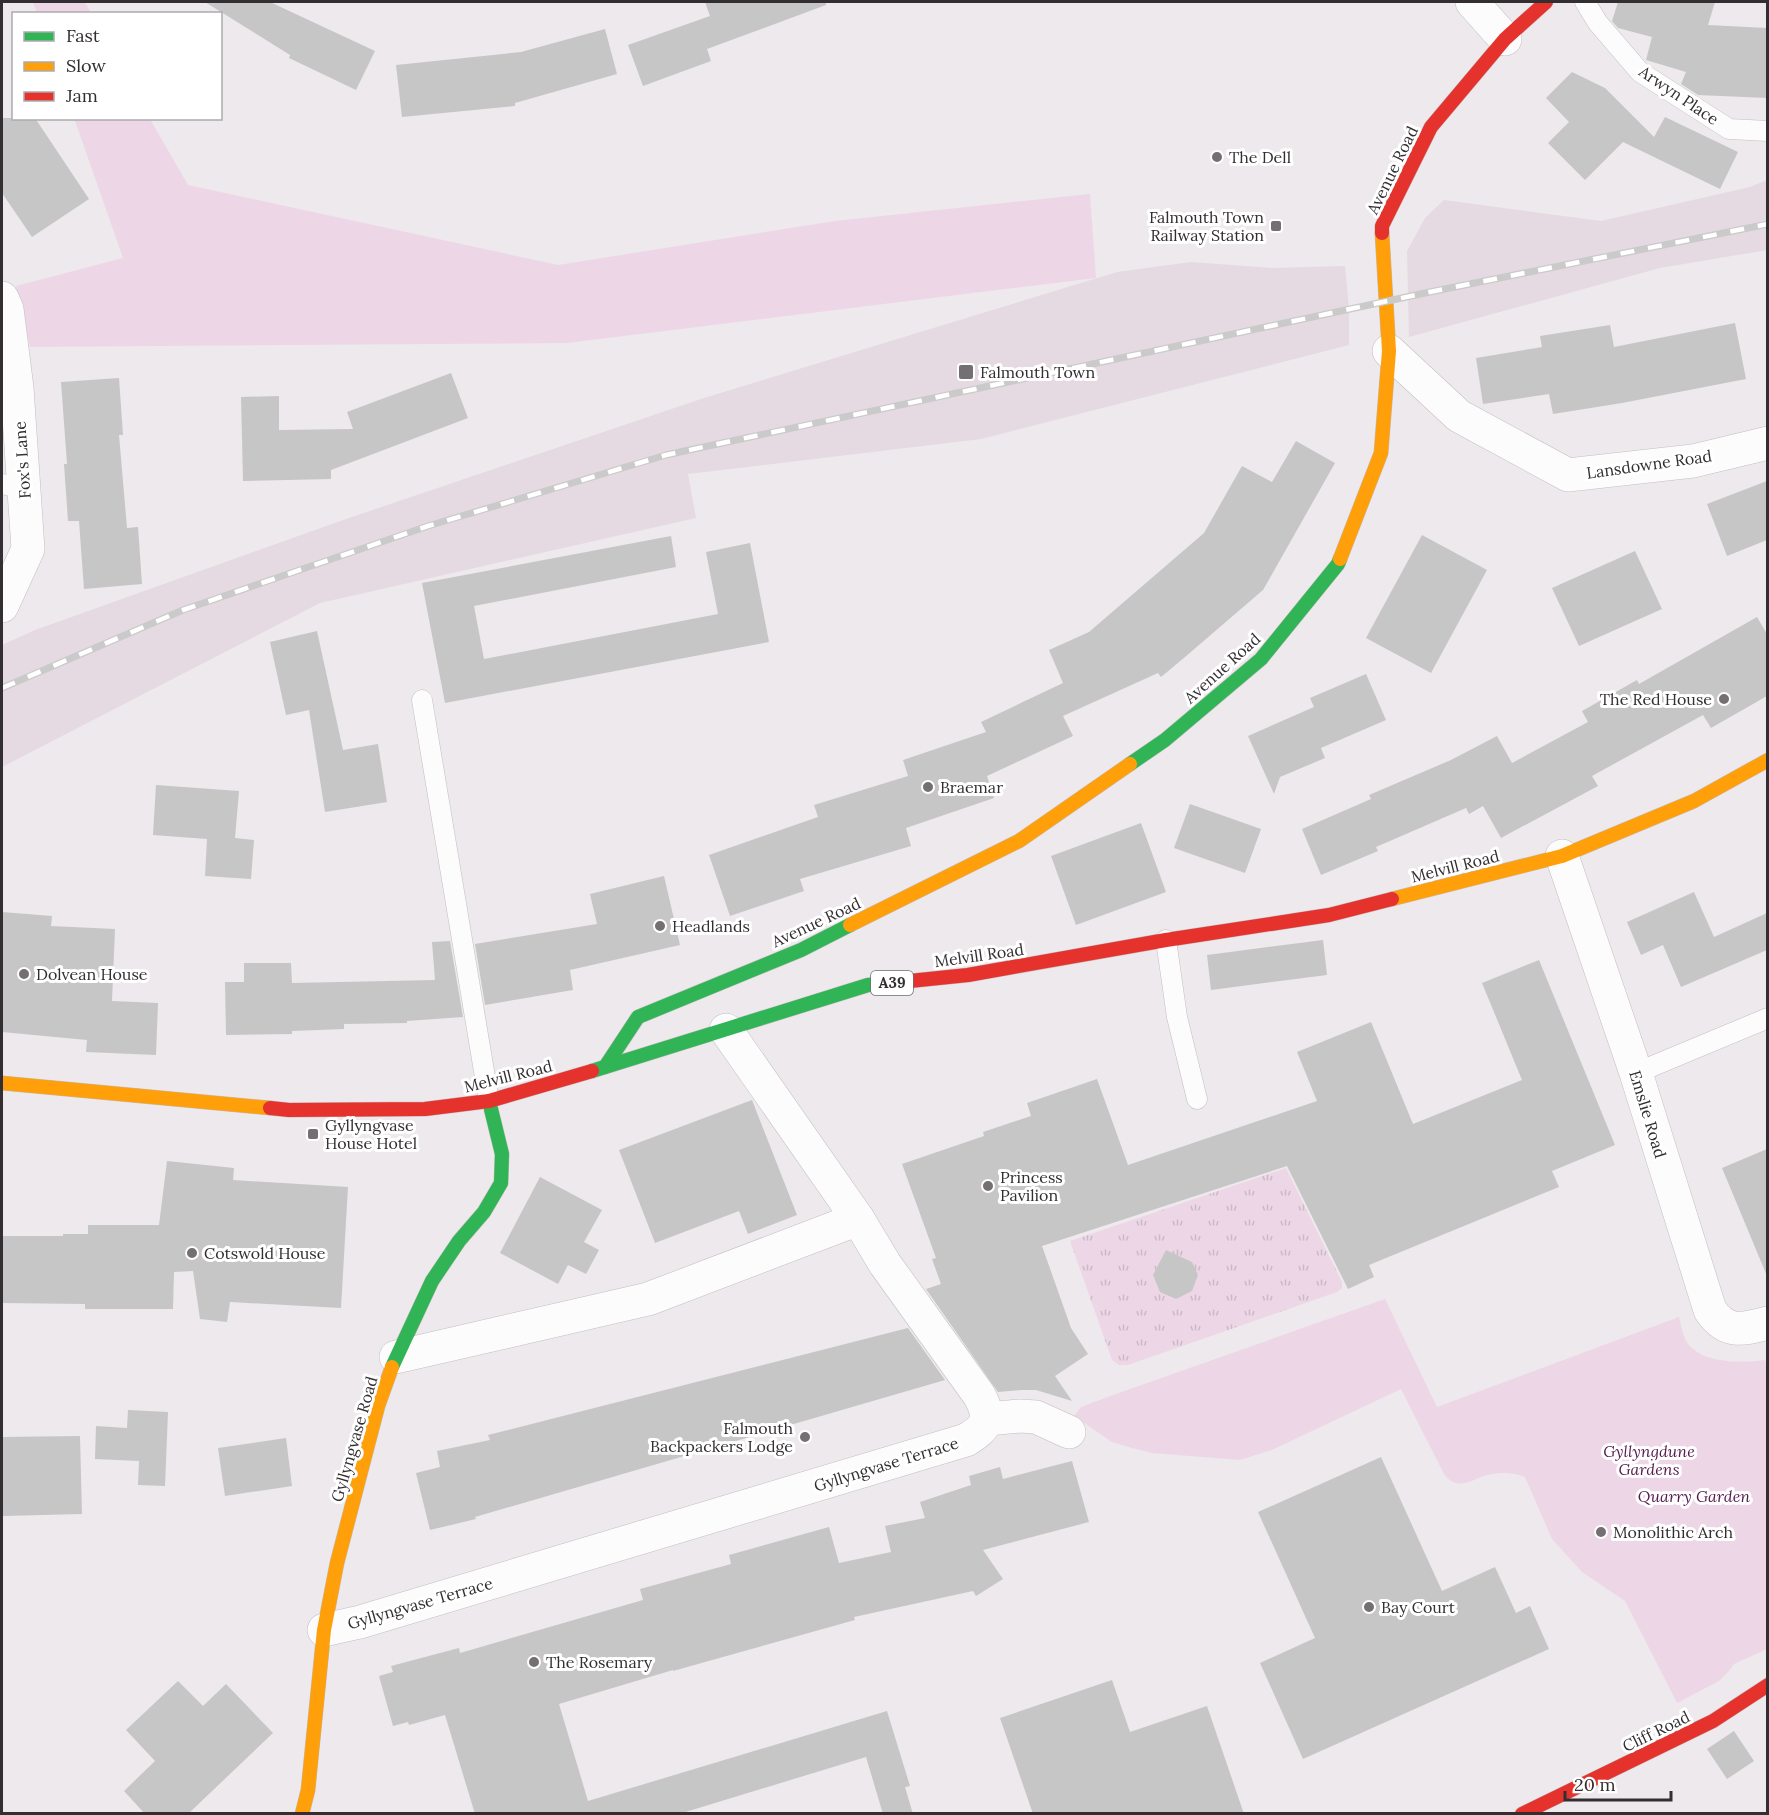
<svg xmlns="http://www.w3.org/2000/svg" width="1769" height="1815" viewBox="0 0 1769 1815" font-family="Lora,serif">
<defs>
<pattern id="grass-tufts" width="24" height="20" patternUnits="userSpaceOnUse" patternTransform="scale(1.5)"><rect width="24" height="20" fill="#edd7e7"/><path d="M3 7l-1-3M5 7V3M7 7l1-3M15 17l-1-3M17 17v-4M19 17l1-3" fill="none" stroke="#ccb9c7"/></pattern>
</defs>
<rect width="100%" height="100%" fill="#eee9ec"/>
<g fill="#e5dae2">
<path d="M 1767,180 L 1767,250 L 1660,268 L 1409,337 L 1407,251 L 1425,218 L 1444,200 L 1601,221 L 1750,187 Z"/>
<path d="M 1191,262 L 1272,268 L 1345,266 L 1349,309 L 1349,345 L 981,439 L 688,474 L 696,518 L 320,603 L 2,767 L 2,645 L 35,630 L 346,519 L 704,398 L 1117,272 Z"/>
</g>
<path fill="url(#grass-tufts)" d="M 1286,1168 L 1342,1282 L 1342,1288 L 1337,1292 L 1128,1365 L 1119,1365 L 1112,1360 L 1070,1241 Z"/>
<g fill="#edd7e7">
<path d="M 33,2 L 85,2 L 91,13 L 37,13 Z"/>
<path d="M 74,118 L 150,119 L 188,185 L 558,265 L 835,221 L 1090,194 L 1096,278 L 567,343 L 30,347 L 16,286 L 123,258 Z"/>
<path d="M 1385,1299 L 1437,1407 L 1679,1317 C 1681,1325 1683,1337 1688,1344 C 1704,1364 1743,1363 1765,1360 L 1767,1369 L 1767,1649 L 1734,1664 L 1729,1671 L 1719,1681 L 1677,1703 L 1625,1601 L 1582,1572 L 1552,1539 L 1525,1477 C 1513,1472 1500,1472 1487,1475 C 1470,1480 1458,1492 1444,1474 L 1401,1389 L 1274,1449 L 1240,1460 L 1152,1453 L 1132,1448 L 1112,1442 L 1074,1416 L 1081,1407 L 1113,1395 Z"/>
</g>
<g fill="#c6c6c7">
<path d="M 205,2 L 270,2 L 375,51 L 356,90 L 289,58 L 290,55 Z"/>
<path d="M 705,2 L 826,2 L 826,5 L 707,49 L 711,61 L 643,86 L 628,45 L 710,16 Z"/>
<path d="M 1618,2 L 1715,2 L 1708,25 L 1767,28 L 1767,98 L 1698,95 L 1681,84 L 1686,72 L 1646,60 L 1652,37 L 1618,28 L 1612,21 Z"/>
<path d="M 605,29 L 617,74 L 515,103 L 515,106 L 402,117 L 396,65 L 521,52 Z"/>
<path d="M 1572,72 L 1605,88 L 1654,137 L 1665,117 L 1738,152 L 1720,189 L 1623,142 L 1585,180 L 1548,143 L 1569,122 L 1546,98 Z"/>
<path d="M 2,118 L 35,118 L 89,199 L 32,237 L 2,193 Z"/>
<path d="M 1735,323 L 1746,379 L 1622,403 L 1553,414 L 1549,394 L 1483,404 L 1476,358 L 1542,347 L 1540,336 L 1610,325 L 1614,347 Z"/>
<path d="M 451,373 L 468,418 L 331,470 L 331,479 L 243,481 L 241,397 L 279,396 L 279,430 L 353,429 L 347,412 Z"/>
<path d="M 119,378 L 123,435 L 119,435 L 127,528 L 138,527 L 142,584 L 84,589 L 79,521 L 68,521 L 64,464 L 67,464 L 61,382 Z"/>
<path d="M 1296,441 L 1335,463 L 1263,590 L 1185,657 L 1161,677 L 1158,673 L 1063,716 L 1073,736 L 987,776 L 994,798 L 906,828 L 911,846 L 800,879 L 804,891 L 730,916 L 709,855 L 818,817 L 814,805 L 908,776 L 903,760 L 986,732 L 981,722 L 1063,683 L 1049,650 L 1089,632 L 1204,533 L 1242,466 L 1272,482 Z"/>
<path d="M 1767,481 L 1767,540 L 1727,556 L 1707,504 Z"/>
<path d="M 1422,535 L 1487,570 L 1431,673 L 1366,638 Z"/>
<path d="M 671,536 L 676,567 L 474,606 L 484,659 L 718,614 L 706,552 L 750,543 L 769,642 L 445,703 L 422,583 Z"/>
<path d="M 1635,551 L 1662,609 L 1579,646 L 1552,588 Z"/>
<path d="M 1757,617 L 1767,634 L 1767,696 L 1711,728 L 1703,715 L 1592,776 L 1598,786 L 1501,838 L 1483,806 L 1469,814 L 1466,808 L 1376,847 L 1378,851 L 1321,875 L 1302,829 L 1371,799 L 1369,795 L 1451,760 L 1497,736 L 1512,763 L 1588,722 L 1582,711 L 1637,680 L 1639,684 Z"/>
<path d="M 317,631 L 343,750 L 378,744 L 387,802 L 325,812 L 309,710 L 286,715 L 270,642 Z"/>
<path d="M 1366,674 L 1386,720 L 1321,748 L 1325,758 L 1280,777 L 1274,794 L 1248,736 L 1314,707 L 1310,698 Z"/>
<path d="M 156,785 L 239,791 L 235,838 L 254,840 L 251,879 L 205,876 L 207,839 L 153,835 Z"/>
<path d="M 1190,804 L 1261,829 L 1245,873 L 1174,848 Z"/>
<path d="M 1141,823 L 1166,892 L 1076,925 L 1051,856 Z"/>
<path d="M 664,876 L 680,945 L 570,970 L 573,990 L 485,1005 L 475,944 L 597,924 L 590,894 Z"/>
<path d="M 1694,892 L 1714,937 L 1767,913 L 1767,950 L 1681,987 L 1663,945 L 1641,955 L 1627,922 Z"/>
<path d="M 2,912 L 52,916 L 51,926 L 115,929 L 112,1001 L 158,1003 L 156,1055 L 86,1052 L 87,1040 L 2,1032 Z"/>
<path d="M 1323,940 L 1327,975 L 1211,990 L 1207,955 Z"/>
<path d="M 450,941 L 463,1017 L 407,1021 L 407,1023 L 344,1024 L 344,1029 L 292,1031 L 292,1034 L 226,1035 L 225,982 L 244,982 L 244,963 L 291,963 L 292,983 L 435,980 L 432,942 Z"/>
<path d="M 1539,960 L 1615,1145 L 1552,1171 L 1559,1187 L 1369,1265 L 1374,1277 L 1348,1289 L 1287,1166 L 1042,1246 L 1071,1328 L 1088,1354 L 1055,1376 L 1072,1401 L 1036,1390 L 1021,1390 L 998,1392 L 926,1289 L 941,1284 L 932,1259 L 936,1258 L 902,1164 L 984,1136 L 983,1132 L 1031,1116 L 1027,1103 L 1097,1079 L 1128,1165 L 1317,1101 L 1297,1052 L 1371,1022 L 1413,1124 L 1522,1080 L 1482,983 Z"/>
<path d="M 752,1100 L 797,1215 L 748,1234 L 739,1211 L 655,1243 L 619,1150 Z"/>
<path d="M 1767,1149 L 1767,1276 L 1722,1168 Z"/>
<path d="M 167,1161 L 234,1168 L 233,1180 L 348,1187 L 341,1308 L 230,1302 L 227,1322 L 200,1319 L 193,1271 L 174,1272 L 173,1309 L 85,1309 L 85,1304 L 2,1303 L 2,1236 L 63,1236 L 63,1234 L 88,1234 L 88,1225 L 159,1225 Z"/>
<path d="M 540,1177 L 602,1210 L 584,1242 L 599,1250 L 586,1274 L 568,1265 L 558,1284 L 500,1253 Z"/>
<path d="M 1166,1250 L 1192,1262 L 1198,1275 L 1192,1291 L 1176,1299 L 1160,1292 L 1153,1275 Z"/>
<path d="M 908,1328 L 945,1380 L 475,1517 L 476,1519 L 430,1530 L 416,1473 L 440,1467 L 437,1451 L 490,1440 L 488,1435 Z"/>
<path d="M 128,1410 L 168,1412 L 165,1486 L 138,1485 L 139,1461 L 95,1459 L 96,1426 L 127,1428 Z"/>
<path d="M 80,1436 L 82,1514 L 3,1516 L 2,1437 Z"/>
<path d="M 286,1438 L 292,1486 L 225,1496 L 218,1448 Z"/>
<path d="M 1381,1457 L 1442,1591 L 1495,1567 L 1516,1613 L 1530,1606 L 1549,1649 L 1303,1759 L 1260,1663 L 1315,1638 L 1258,1512 Z"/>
<path d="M 1072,1461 L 1089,1522 L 983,1550 L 1003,1579 L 976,1596 L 973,1591 L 854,1617 L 855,1620 L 673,1671 L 673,1670 L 559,1704 L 588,1801 L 887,1711 L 910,1786 L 905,1787 L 913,1814 L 883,1814 L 866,1757 L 679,1814 L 475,1814 L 445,1715 L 409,1725 L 408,1722 L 393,1726 L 379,1676 L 393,1672 L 391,1666 L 459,1648 L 460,1653 L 643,1600 L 640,1589 L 731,1564 L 729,1555 L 829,1527 L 839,1563 L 891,1552 L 885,1526 L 925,1518 L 920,1502 L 971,1485 L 969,1476 L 1000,1467 L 1003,1479 Z"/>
<path d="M 1112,1680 L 1130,1732 L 1207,1706 L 1244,1814 L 1033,1814 L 1000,1718 Z"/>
<path d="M 178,1681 L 203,1706 L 226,1684 L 273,1733 L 188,1814 L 145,1814 L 124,1791 L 155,1761 L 126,1730 Z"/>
<path d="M 1734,1731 L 1754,1761 L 1727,1779 L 1707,1749 Z"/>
</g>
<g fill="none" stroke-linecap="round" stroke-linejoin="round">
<g stroke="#c2bec1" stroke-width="21">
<g id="lane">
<path d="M 1585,2 L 1598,23 L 1640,72 L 1729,129 L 1768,131"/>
<path d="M 2,484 L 24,489"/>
<path d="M 422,700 L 489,1101"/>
<path d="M 1166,940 L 1177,1017 L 1197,1099"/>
<path d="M 1636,1073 L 1768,1018"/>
</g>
</g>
<g stroke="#c2bec1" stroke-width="34">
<g id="street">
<path d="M 1472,2 L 1505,39"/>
<path d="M 2,298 L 7,309 L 17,388 L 28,549 L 2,606"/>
<path d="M 1389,351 L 1459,416 L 1568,475 L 1693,461 L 1768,443"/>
<path d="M 1562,856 L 1636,1073 L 1710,1310 C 1726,1334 1742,1330 1768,1323"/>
<path d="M 396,1357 L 648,1299 L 858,1219"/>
<path d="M 987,1419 L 1020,1416 L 1036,1417 L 1069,1432"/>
<path d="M 324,1630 L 360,1622 L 966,1440 C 988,1427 992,1418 979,1395 L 885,1264 L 858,1219 L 726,1030"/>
</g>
</g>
<g stroke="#c2bec1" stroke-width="15">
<g id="fast">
<path d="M 1130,764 L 1165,740 L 1261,659 L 1338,564 L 1340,559"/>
<path d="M 605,1067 L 638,1017 L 801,950 L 850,925"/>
<path d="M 592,1071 L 868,985 L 900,982"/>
<path d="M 392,1367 L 432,1281 L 459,1241 L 484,1212 L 501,1183 L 502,1154 L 489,1101"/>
</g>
</g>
<g stroke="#c2bec1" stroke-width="15">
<g id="slow">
<path d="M 1340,559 L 1381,453 L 1389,351 L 1382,233"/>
<path d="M 1392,899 L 1562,856 L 1694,801 L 1768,760"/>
<path d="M 850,925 L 1019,841 L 1130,764"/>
<path d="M 2,1083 L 270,1108"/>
<path d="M 302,1814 L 308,1790 L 324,1630 L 337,1563 L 378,1406 L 392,1367"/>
</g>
</g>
<g stroke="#c2bec1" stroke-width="15">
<g id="jam">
<path d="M 1382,233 L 1382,226 L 1431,127 L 1505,39 L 1546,2"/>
<path d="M 900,982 L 968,975 L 1166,940 L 1329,915 L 1392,899"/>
<path d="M 270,1108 L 289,1110 L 425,1109 L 489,1101 L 592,1071"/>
<path d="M 1522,1814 L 1713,1721 L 1768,1685"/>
</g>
</g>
<use href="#lane" stroke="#fcfcfc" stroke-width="20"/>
<use href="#street" stroke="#fcfcfc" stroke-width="33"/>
<use href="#fast" stroke="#30b455" stroke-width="14"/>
<use href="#slow" stroke="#ff9f0a" stroke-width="14"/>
<use href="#jam" stroke="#e5322d" stroke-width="14"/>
<g stroke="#cacaca" stroke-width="7">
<path id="rail" d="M 2,688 L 183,610 L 428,526 L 666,455 L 1425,293 L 1768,224"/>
</g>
<use href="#rail" stroke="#fff" stroke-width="4.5" stroke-dasharray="14" stroke-linecap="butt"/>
</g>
<g fill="#746f72" stroke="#fff" stroke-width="2">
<circle cx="1217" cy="157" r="6"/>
<rect x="1270" y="220" width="12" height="12" rx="3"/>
<rect x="958" y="364" width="16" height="16" rx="3"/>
<circle cx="1724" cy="699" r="6"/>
<circle cx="928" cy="787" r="6"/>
<circle cx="660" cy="926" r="6"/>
<circle cx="24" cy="974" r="6"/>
<rect x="307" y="1128" width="12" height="12" rx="3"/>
<circle cx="988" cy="1186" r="6"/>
<circle cx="192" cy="1253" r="6"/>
<circle cx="805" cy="1437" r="6"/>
<circle cx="1601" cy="1532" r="6"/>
<circle cx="1369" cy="1607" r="6"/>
<circle cx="534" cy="1662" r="6"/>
</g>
<g text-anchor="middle" stroke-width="6" stroke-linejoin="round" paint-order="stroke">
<rect fill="#fff" stroke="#706d6f" stroke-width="1.5" x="871" y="971" width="42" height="24" rx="4.5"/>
<g font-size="15" font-weight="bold" fill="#322e31">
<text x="892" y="988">A39</text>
</g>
<g font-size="16" fill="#322e31" stroke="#fff">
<text transform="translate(1679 95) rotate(34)" y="6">Arwyn Place</text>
<text transform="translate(1392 170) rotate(-64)" y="6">Avenue Road</text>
<text transform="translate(22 460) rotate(-94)" y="6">Fox's Lane</text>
<text transform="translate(1649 464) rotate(-8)" y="6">Lansdowne Road</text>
<text transform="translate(1222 668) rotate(-42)" y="6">Avenue Road</text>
<text transform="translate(1455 866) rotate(-14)" y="6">Melvill Road</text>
<text transform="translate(816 922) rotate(-25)" y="6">Avenue Road</text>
<text transform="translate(979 955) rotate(-8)" y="6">Melvill Road</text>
<text transform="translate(508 1076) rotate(-14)" y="6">Melvill Road</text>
<text transform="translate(1648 1114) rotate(73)" y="6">Emslie Road</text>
<text transform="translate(354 1439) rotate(-74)" y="6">Gyllyngvase Road</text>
<text transform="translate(886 1464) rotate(-17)" y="6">Gyllyngvase Terrace</text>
<text transform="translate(420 1603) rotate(-16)" y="6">Gyllyngvase Terrace</text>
<text transform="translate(1656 1731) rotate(-26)" y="6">Cliff Road</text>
</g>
<g font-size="16" fill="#322e31" stroke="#fff" text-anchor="start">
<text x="1229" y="163">The Dell</text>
<text x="1264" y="223" text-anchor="end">Falmouth Town<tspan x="1264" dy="18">Railway Station</tspan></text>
<text x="980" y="378">Falmouth Town</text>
<text x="1712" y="705" text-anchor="end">The Red House</text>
<text x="940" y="793">Braemar</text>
<text x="672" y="932">Headlands</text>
<text x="36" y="980">Dolvean House</text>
<text x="325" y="1131">Gyllyngvase<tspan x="325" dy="18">House Hotel</tspan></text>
<text x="1000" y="1183">Princess<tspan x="1000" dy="18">Pavilion</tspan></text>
<text x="204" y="1259">Cotswold House</text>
<text x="793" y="1434" text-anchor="end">Falmouth<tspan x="793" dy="18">Backpackers Lodge</tspan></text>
<text x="1613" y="1538">Monolithic Arch</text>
<text x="1381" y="1613">Bay Court</text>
<text x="546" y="1668">The Rosemary</text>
</g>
<g font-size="16" font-style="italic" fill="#571a4e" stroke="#fff">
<text x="1649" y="1457">Gyllyngdune<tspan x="1649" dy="18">Gardens</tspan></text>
<text x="1694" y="1502">Quarry Garden</text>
</g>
</g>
<rect width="1769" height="1815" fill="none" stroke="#322e31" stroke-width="6"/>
<rect x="12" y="12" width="210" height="108" fill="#ffffff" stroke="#adabad" stroke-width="1.5"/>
<rect x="24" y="32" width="30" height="9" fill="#30b455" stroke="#adabad" stroke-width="1.5"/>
<text x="66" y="42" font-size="18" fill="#322e31">Fast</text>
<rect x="24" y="62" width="30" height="9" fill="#ff9f0a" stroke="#adabad" stroke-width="1.5"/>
<text x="66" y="72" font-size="18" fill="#322e31">Slow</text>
<rect x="24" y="92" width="30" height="9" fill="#e5322d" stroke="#adabad" stroke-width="1.5"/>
<text x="66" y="102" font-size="18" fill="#322e31">Jam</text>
<path d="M1565 1791v9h106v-9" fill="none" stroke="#322e31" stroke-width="3"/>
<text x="1574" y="1791" font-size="18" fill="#322e31" stroke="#ffffff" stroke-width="4.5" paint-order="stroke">20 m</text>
</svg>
